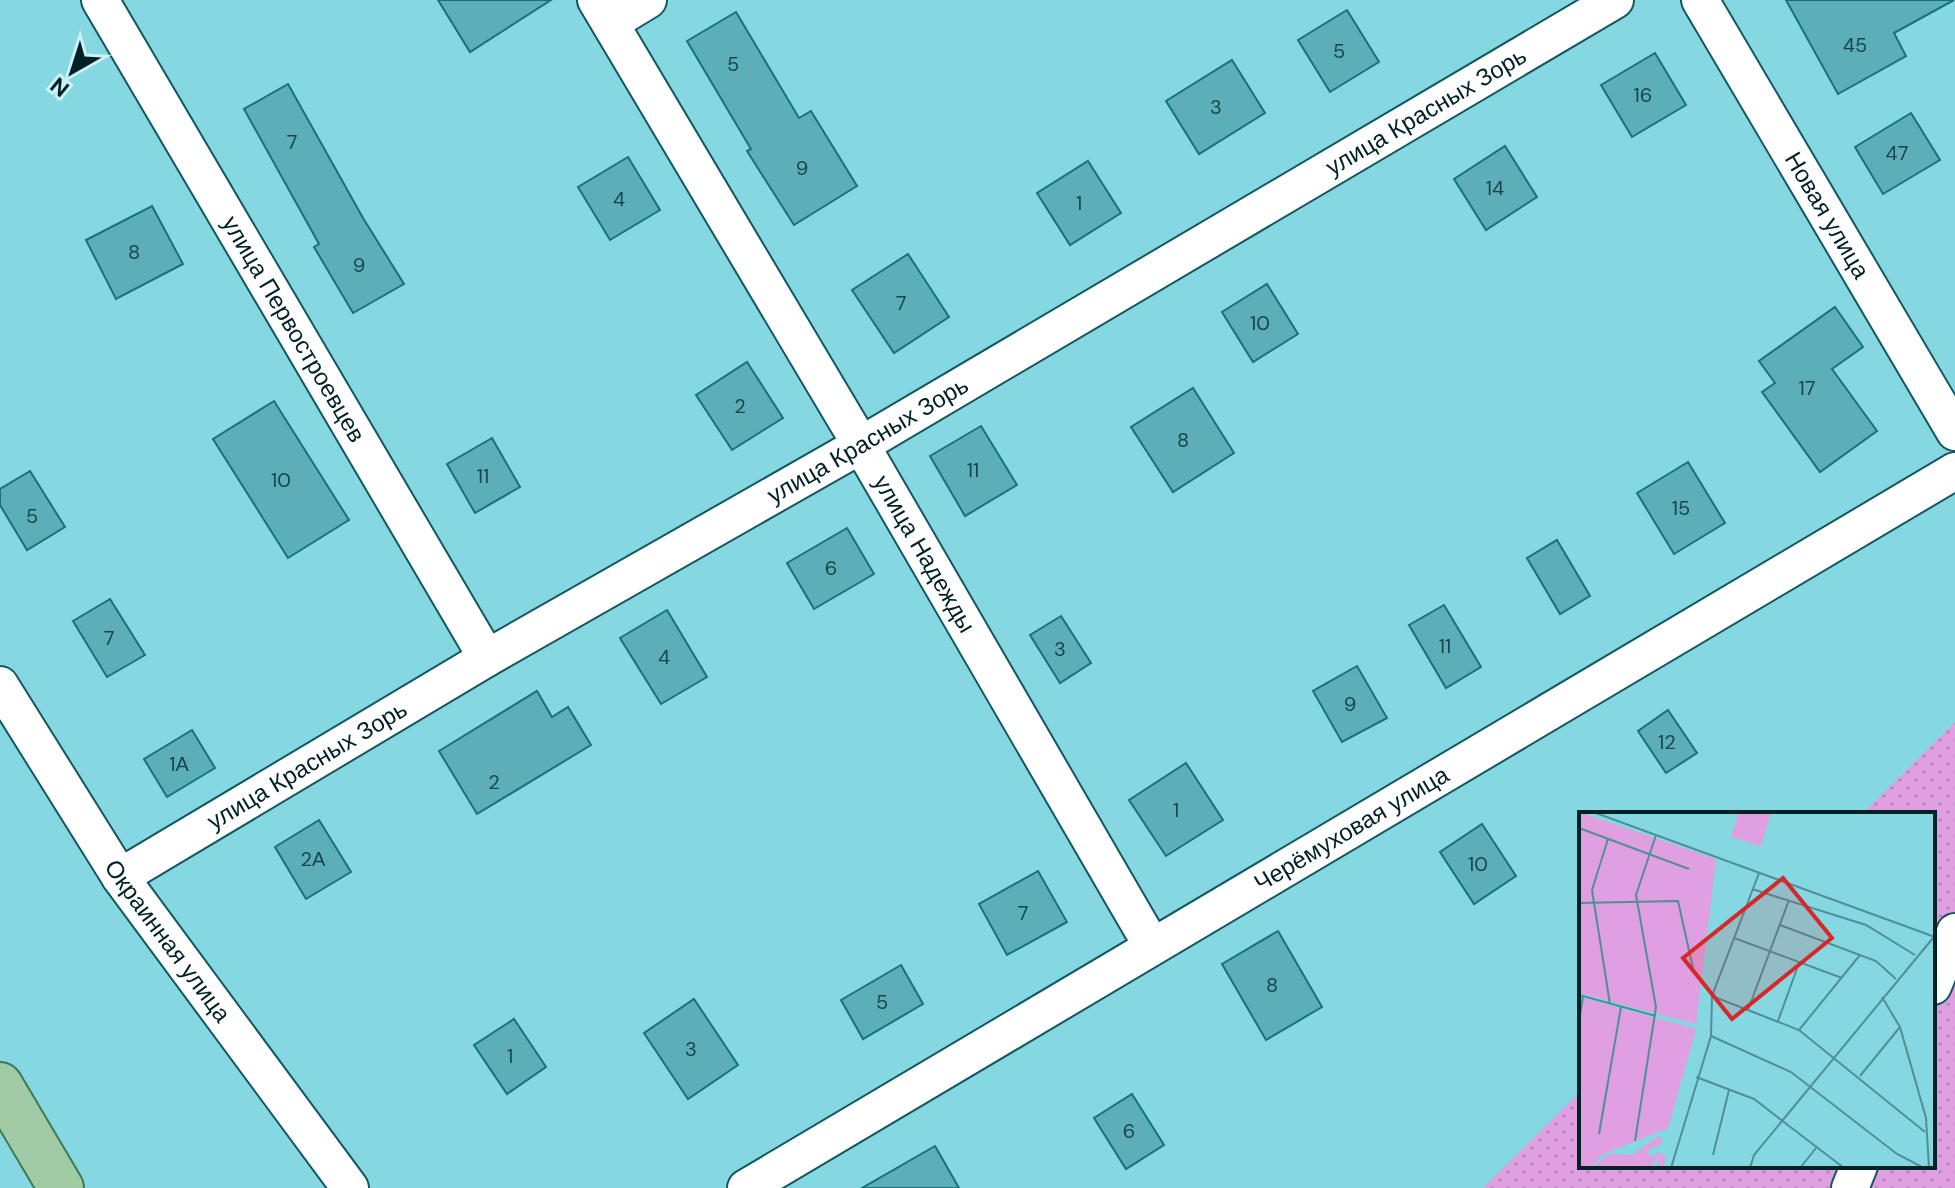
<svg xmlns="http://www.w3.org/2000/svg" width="1955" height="1188" viewBox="0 0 1955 1188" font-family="'DM Sans',sans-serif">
<defs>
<pattern id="grass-dots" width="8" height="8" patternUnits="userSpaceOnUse" patternTransform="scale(2)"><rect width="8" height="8" fill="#e09fe0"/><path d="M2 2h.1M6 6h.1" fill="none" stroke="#be89c0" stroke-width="1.8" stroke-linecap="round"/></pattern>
</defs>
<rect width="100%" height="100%" fill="#85d7e2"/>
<path fill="url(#grass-dots)" d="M 1955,722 L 1955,1188 L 1483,1188 L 1581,1091 L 1581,1166 L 1933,1166 L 1933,814 L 1862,814 Z"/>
<g fill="#5caeb9" stroke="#16727d" stroke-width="2">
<path d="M 438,0 L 551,0 L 470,52 Z"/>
<path d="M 1786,0 L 1954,0 L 1894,33 L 1906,56 L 1838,94 Z"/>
<path d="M 1347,10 L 1379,62 L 1330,92 L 1298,40 Z"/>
<path d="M 736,12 L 799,118 L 811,111 L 857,186 L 794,225 L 747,151 L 751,149 L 687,41 Z"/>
<path d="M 1655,53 L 1686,105 L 1632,137 L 1601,85 Z"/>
<path d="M 1232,60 L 1265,113 L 1199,154 L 1166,101 Z"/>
<path d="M 288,84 L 363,218 L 404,284 L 353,313 L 314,247 L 319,244 L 244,109 Z"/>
<path d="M 1911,113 L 1940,160 L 1883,194 L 1855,147 Z"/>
<path d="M 1505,146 L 1537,197 L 1486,230 L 1454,179 Z"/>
<path d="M 628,157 L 660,210 L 610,240 L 578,187 Z"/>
<path d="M 1088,161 L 1121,213 L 1070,245 L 1037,193 Z"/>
<path d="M 152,206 L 183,264 L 116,299 L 86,240 Z"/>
<path d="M 908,254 L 949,317 L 894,353 L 852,290 Z"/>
<path d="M 1267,284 L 1298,334 L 1253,362 L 1222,312 Z"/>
<path d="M 1835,307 L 1863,347 L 1832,369 L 1877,431 L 1820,472 L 1762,392 L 1775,383 L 1759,361 Z"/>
<path d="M 747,362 L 783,418 L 732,450 L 696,395 Z"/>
<path d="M 1193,388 L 1234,453 L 1173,492 L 1131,427 Z"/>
<path d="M 274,401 L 349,520 L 288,558 L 213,439 Z"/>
<path d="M 981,426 L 1017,485 L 965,516 L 930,456 Z"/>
<path d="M 492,438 L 520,487 L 475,513 L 447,464 Z"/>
<path d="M 1688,462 L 1725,523 L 1674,554 L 1637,493 Z"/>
<path d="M 30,471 L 65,527 L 27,550 L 0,505 L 0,489 Z"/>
<path d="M 847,528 L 874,574 L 814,609 L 787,563 Z"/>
<path d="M 1557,540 L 1590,596 L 1560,614 L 1527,558 Z"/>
<path d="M 110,599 L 145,655 L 107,677 L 73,621 Z"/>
<path d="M 1444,605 L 1481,667 L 1446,688 L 1409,625 Z"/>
<path d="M 667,610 L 707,677 L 661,704 L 620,638 Z"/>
<path d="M 1061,616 L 1091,663 L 1060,683 L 1030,635 Z"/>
<path d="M 1357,666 L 1387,718 L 1342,742 L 1313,691 Z"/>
<path d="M 537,691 L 552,717 L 568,707 L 591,745 L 477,814 L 439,751 Z"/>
<path d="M 1668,710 L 1697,753 L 1666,773 L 1638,731 Z"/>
<path d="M 192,730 L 215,768 L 167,797 L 144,759 Z"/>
<path d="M 1186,763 L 1223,820 L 1166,856 L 1129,800 Z"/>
<path d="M 319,820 L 351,872 L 306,899 L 275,847 Z"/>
<path d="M 1482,824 L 1516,876 L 1474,904 L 1440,852 Z"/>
<path d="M 1038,871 L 1067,922 L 1007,955 L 979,904 Z"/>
<path d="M 1278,931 L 1322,1007 L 1266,1040 L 1222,964 Z"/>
<path d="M 901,965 L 923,1004 L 863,1039 L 841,1000 Z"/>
<path d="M 694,999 L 738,1065 L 688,1099 L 644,1033 Z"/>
<path d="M 514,1019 L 546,1067 L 507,1094 L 474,1045 Z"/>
<path d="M 1132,1094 L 1164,1145 L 1126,1169 L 1094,1118 Z"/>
<path d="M 935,1146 L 959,1188 L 862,1188 Z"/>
</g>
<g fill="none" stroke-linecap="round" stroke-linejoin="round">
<g stroke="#14585f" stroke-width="40">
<g id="minor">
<path id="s1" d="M 100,0 L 487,658"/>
<path id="s2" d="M 596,0 L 861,445 L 1152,946"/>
<path id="s3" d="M 1700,0 L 1955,432"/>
<path d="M 610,23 L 648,0"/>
<path id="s4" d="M 0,685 L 120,877 L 350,1188"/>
<path id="s5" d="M 120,877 L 487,658 L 861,445 L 1615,0"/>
<path d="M 1933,986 L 1955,932"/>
<path id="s6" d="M 746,1188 L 1955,471"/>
<path d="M 1850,1188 L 1859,1166"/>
</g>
</g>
<g stroke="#3e7a51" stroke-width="48">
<path id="major" d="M 0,1085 L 61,1188"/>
</g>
<use href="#minor" stroke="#fff" stroke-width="36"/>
<use href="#major" stroke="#a0cba4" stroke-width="44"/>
</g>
<g text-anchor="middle" stroke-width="6" stroke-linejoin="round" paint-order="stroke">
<g font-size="20" fill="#17454c">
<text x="1855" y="52">45</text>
<text x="1339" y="58">5</text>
<text x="733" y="71">5</text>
<text x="1643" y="102">16</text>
<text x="1216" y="114">3</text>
<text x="292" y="149">7</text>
<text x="1897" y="160">47</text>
<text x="802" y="175">9</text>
<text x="1495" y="195">14</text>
<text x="619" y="206">4</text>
<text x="1079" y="210">1</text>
<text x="134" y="259">8</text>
<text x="359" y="272">9</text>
<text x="901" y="310">7</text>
<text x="1260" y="330">10</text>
<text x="1807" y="395">17</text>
<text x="740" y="413">2</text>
<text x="1183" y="447">8</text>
<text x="973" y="477">11</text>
<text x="483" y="483">11</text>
<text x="281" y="487">10</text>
<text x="1681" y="515">15</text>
<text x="32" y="523">5</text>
<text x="831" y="575">6</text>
<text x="109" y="645">7</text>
<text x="1445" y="653">11</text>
<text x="1060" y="656">3</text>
<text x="664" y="664">4</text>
<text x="1350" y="711">9</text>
<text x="1667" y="749">12</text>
<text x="179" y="771">1А</text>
<text x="494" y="789">2</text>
<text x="1176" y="817">1</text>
<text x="313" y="866">2А</text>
<text x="1478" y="871">10</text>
<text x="1023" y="920">7</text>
<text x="1272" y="992">8</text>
<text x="882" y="1009">5</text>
<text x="691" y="1056">3</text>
<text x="510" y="1063">1</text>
<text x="1129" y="1138">6</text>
</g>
<g font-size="24" fill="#002227" stroke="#caf1f6">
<text dy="8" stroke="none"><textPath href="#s5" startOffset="1514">улица Красных Зорь</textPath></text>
<text dy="8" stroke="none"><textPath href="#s3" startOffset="250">Новая улица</textPath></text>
<text dy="8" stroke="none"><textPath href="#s1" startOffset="382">улица Первостроевцев</textPath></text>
<text dy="8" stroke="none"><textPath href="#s5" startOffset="866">улица Красных Зорь</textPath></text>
<text dy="8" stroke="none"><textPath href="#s2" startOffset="644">улица Надежды</textPath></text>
<text dy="8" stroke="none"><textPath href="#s5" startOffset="218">улица Красных Зорь</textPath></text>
<text dy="8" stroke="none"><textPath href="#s6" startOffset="704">Черёмуховая улица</textPath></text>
<text dy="8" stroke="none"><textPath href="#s4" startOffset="306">Окраинная улица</textPath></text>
</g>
</g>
<g transform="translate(1579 812)">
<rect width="356" height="356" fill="#85d7e2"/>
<path d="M 0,0 L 137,47 L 117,212 L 0,181 ZM 0,185 L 117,217 L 89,316 L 24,342 L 12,356 L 0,356 Z" fill="#e09fe0"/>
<path d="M 80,324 L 84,331 L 68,339 L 72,345 L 80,340 L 86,345 L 85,356 L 78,356 L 79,345 L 71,356 L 13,356 L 30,342 L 53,343 Z" fill="#e09fe0"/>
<path d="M 160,0 L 192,0 L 182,34 L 152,25 Z" fill="#e09fe0"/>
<path fill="none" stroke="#508f97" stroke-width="2" d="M 14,0 L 356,125M 0,16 L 110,57M 29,27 L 13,78 L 31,192M 173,77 L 287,113 L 336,143M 0,91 L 99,89 L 115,161M 201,113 L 297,149 L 317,167M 155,126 L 263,166M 0,183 L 77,204M 133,184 L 220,218 L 346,320M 303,185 L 321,215 L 347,306 L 350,356M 169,198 L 210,88M 199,209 L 220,151M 0,211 L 4,184M 220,218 L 281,143M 132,224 L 212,260 L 318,342 L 345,356M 281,264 L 321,215M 117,265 L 175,287 L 265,356M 20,322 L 42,195M 56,329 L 77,195 L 57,83 L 77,23M 134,343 L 150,278M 92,356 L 132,224 L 133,184 L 180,61M 171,356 L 175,343 L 354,126M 221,356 L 237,336"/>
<path fill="#d62828" fill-opacity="0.15" stroke="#d62828" stroke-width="4" d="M 204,66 L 253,126 L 153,207 L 104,146 Z"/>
<rect width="356" height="356" fill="none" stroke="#002227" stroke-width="4"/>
</g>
<g transform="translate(72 72) rotate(219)" stroke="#caf1f6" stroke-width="6" paint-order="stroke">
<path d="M0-6L14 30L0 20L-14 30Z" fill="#002227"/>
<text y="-12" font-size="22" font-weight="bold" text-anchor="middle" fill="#002227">N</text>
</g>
</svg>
